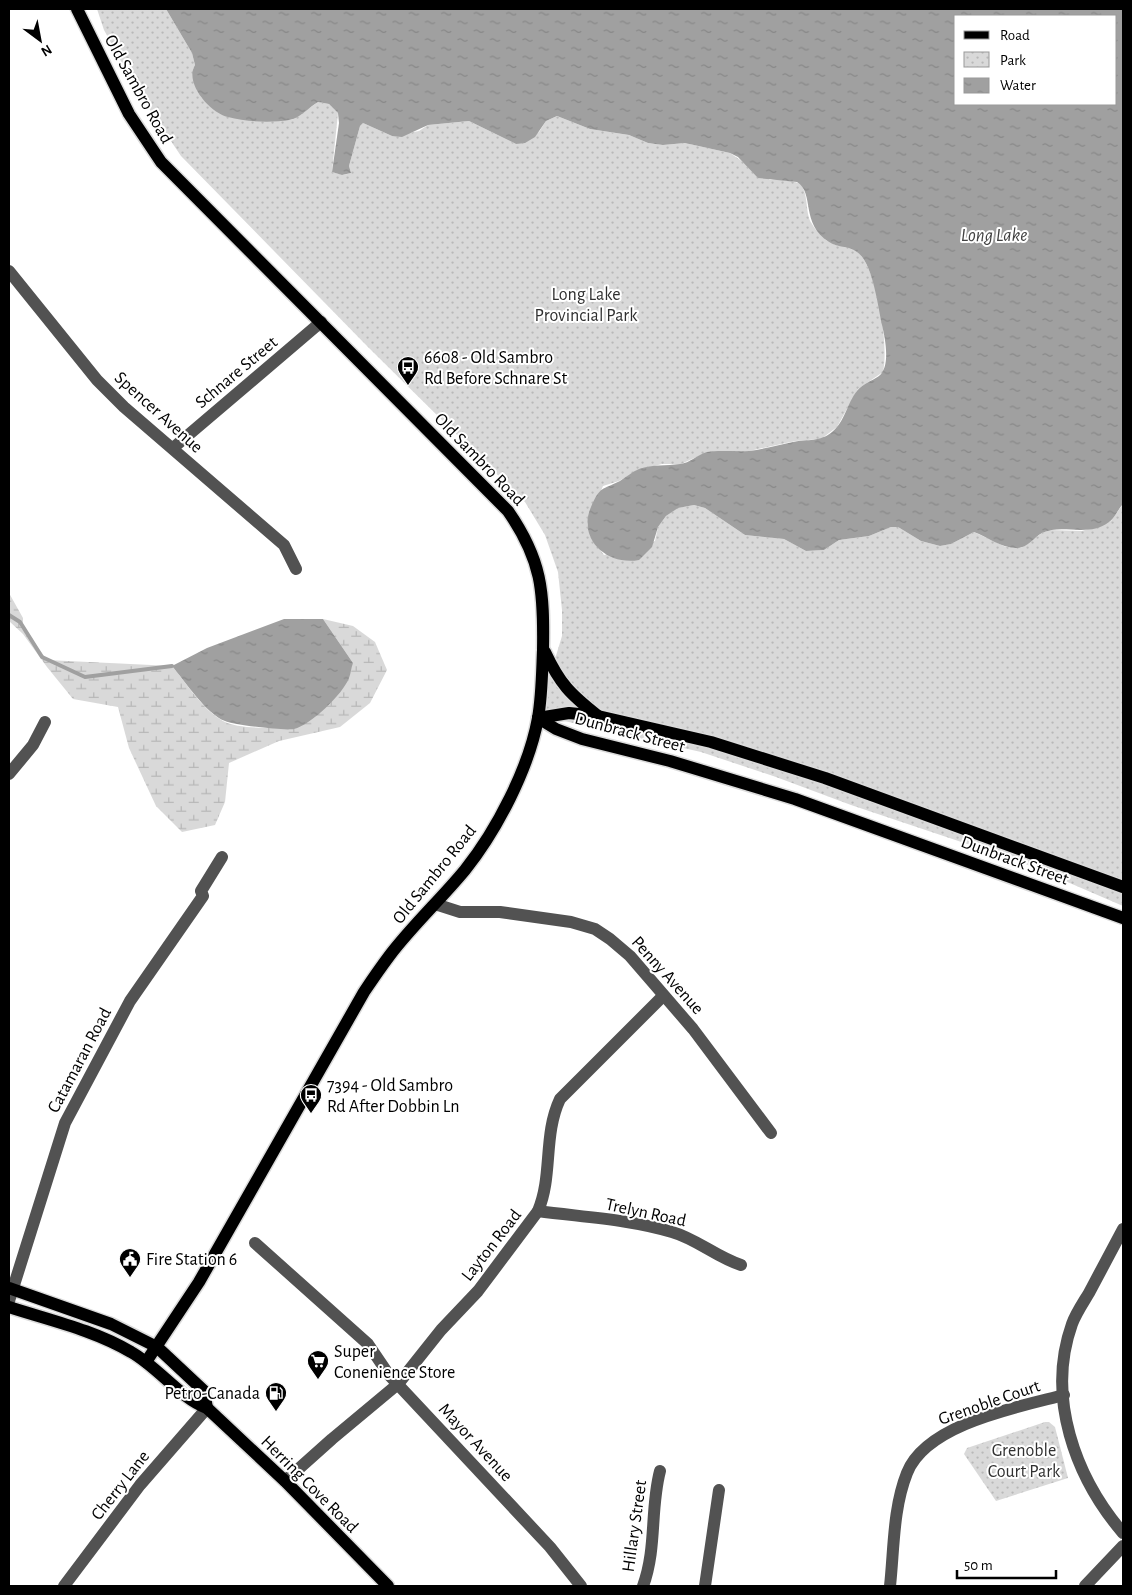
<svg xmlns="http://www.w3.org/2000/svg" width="1132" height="1595" viewBox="0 0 1132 1595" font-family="'Alegreya Sans',sans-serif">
<defs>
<pattern id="wetland-marsh" width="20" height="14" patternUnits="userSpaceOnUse" patternTransform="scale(1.25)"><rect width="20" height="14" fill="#d9d9d9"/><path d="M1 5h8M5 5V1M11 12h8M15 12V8" fill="none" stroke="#b8b8b8"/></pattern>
<pattern id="park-dots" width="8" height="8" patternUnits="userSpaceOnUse" patternTransform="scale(1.25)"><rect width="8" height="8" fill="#d9d9d9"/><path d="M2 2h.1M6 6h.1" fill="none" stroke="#b8b8b8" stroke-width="1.8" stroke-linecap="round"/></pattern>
<pattern id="water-ripples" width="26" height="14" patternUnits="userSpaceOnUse" patternTransform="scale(1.25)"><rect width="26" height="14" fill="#a0a0a0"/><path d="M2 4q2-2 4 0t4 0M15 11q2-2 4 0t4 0" fill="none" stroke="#888"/></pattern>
</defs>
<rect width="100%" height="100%" fill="#fff"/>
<path fill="url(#wetland-marsh)" d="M 9,593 L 23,618 L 23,627 L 47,660 L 172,666 C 187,684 202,709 223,721 C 239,730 274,727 293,729 L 353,663 L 323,619 L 353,626 L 375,642 L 387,670 L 370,703 L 340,727 L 279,741 L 229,763 L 225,802 L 215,825 L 182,832 L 156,806 L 129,748 L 118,707 L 73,699 L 47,667 L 23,634 L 9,621 Z"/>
<g fill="url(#park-dots)">
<path d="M 97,9 L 166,9 L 192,53 L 195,65 L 193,69 L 201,97 L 221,114 L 257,120 L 292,120 L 318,102 L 329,104 L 338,113 L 332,172 L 343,175 L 351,173 L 349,166 L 360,126 L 363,123 L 392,136 L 419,131 L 428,125 L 469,121 L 516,144 L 539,132 L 546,121 L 557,116 L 590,129 L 629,135 L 648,143 L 663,145 L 685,143 L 730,153 L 770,180 L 786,179 L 801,184 C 809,197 805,214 812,224 C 816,231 824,240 831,243 C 840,248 851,244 859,253 C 878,274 889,345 883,372 L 858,389 L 837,427 L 821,439 L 795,441 L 749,451 L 701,455 L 681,464 L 662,464 L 638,470 L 619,481 L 603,486 L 587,524 L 590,536 L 604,555 L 655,541 L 658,527 L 666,516 L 677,508 L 694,505 L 705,508 L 745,535 L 784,539 L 806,551 L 824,550 L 839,540 L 869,536 L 891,527 L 898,527 L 921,541 L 940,546 L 951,544 L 974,532 L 1006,547 L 1021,548 L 1042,533 L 1049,530 L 1082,531 L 1111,521 L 1123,504 L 1123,906 L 1021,862 L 851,805 L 776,777 L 701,752 L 538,715 L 562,636 L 562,610 L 558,572 L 545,535 L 525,502 L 369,348 L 181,156 L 136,89 L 104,30 Z"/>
<path d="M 1045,1422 L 1049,1422 L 1055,1427 L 1068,1478 L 996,1501 L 964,1454 L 967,1448 Z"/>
</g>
<g fill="url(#water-ripples)" fill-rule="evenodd">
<path d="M 166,9 L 1123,9 L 1123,504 C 1118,509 1115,518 1109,522 C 1088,538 1062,523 1042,533 C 1034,537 1027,549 1016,548 C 1002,548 987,537 974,532 L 951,544 L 940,546 L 921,541 L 898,527 L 891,527 L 869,536 L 839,540 L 824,550 L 806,551 L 784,539 L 745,535 L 705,508 L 694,505 L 678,508 L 666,516 L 658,527 L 652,547 L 639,560 C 607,566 577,539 591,507 C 600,486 602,490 620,481 C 626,477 632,472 639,469 C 653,464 666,466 680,464 C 690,463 697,455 707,452 C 720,450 735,452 749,451 C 764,449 778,445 793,442 C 808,439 820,442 832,432 C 845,422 847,403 857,391 C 862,384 872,381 879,376 C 891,366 885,338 882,325 C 878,307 873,263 857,252 C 848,245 837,248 829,242 C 800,224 815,193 797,182 L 758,178 L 738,157 L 730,153 L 685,143 L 663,145 L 648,143 L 629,135 L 590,129 L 557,116 L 546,121 L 535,137 L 525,143 L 516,144 L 469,121 L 428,125 L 402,137 L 392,136 L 363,123 L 360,126 L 349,166 L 351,173 L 342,175 L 332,172 L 339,123 L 338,113 L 329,104 L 318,102 C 309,107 299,119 289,120 C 271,123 246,122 228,117 C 210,113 184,83 195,65 L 192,53 ZM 956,16 L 1116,16 L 1116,104 L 956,104 Z"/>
<path d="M 284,619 L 323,619 L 353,663 C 351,668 351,673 349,678 C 343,694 311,725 294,729 C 284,731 234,725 225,721 C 206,714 185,681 172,666 L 207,648 Z"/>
</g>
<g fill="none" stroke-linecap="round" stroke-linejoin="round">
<path stroke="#a0a0a0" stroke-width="4" d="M 9,615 L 20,622 L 42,657 L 85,677 L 172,666"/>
<g stroke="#dbdbdb" stroke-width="15">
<g id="major">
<path d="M 77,9 L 129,114 L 161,162 L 508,511 C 542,560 544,591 543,650 C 542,672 542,695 538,718 C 529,768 497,830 465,870 C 441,899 413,925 390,955 C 381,967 372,980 364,992 L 199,1282 L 146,1362"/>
<path d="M 545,652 C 560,684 570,694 598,716"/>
<path d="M 538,718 L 556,729 L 582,739 L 670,761 L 795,799 L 1123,918"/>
<path d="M 538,718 L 569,713 L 598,716 L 711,742 L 825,778 L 1123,887"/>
<path d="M 9,1288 L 111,1324 L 157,1347 L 204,1391 L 207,1408"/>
<path d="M 9,1307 C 49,1320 94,1330 131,1352 C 158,1367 180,1398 207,1408 L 285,1481 L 388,1586"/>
</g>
</g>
<g stroke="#525252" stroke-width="12">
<path d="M 9,271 L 97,380 L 124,407 L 284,545 L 296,569"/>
<path d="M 173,448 L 321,322"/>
<path d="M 9,774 L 33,745 L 45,722"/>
<path d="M 435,904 L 460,912 L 500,912 L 571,922 L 595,929 L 610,939 L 630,956 L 693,1029 L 771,1133"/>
<path d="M 538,1211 C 582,1217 629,1219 672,1232 C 697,1239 716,1257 741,1265"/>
<path d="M 1123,1229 C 1112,1250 1100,1272 1089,1293 C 1083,1303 1076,1313 1072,1324 C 1046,1397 1075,1477 1123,1533"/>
<path d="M 255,1243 L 368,1344 L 389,1375 L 550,1547 L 581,1586"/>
<path d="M 9,1301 L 65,1123 L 130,1001 L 203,896 L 201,891 L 222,857"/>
<path d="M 285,1481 L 332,1439 L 398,1384 L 441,1330 L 478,1291 L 538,1211 C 553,1176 543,1135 560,1099 L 663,996"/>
<path d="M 64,1586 L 140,1485 L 207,1408"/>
<path d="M 643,1586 C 657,1548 650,1509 660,1471"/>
<path d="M 705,1586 L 719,1490"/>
<path d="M 890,1586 C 894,1549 893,1508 907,1473 C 926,1424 1018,1407 1064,1395"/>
<path d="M 1085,1586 L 1123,1546"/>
</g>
<use href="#major" stroke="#000" stroke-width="12"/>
</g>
<defs>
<g id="bus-pin" transform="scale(1.125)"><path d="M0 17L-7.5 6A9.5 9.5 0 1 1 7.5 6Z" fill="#000" stroke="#fff"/><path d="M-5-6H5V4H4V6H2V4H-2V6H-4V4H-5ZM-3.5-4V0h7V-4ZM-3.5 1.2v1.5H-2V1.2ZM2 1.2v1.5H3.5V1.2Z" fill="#fff"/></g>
<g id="civic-pin" transform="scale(1.125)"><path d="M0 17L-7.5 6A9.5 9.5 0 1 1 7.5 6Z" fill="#000" stroke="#fff"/><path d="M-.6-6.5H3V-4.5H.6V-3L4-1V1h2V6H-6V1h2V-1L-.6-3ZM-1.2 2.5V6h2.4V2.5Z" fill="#fff"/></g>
<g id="supermarket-pin" transform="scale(1.125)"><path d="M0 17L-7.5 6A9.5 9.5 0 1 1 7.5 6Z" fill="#000" stroke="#fff"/><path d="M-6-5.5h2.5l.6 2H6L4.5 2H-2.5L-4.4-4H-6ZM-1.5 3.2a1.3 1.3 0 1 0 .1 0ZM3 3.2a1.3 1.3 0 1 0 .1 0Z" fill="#fff"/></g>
<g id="fuel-pin" transform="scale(1.125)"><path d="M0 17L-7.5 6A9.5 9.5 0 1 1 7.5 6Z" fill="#000" stroke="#fff"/><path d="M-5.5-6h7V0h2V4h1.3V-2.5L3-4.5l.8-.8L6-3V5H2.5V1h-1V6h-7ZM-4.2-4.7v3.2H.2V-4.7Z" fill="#fff"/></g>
</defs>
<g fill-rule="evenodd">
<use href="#bus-pin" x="408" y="367"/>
<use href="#bus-pin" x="311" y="1095"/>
<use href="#civic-pin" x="130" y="1259"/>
<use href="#supermarket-pin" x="318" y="1361"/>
<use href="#fuel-pin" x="276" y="1393"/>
</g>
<g text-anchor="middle" stroke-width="4" stroke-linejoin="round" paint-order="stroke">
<g font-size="18" fill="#000" stroke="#fff">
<text transform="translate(139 89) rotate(61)" y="6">Old Sambro Road</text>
<text transform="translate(236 372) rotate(-40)" y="6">Schnare Street</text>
<text transform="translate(159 412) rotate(42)" y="6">Spencer Avenue</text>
<text transform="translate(480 459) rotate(46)" y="6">Old Sambro Road</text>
<text transform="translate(630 732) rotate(15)" y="6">Dunbrack Street</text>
<text transform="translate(1015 860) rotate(20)" y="6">Dunbrack Street</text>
<text transform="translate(434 874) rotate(-51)" y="6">Old Sambro Road</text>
<text transform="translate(668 975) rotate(48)" y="6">Penny Avenue</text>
<text transform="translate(79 1060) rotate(-62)" y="6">Catamaran Road</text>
<text transform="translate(646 1212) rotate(12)" y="6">Trelyn Road</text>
<text transform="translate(491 1245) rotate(-52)" y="6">Layton Road</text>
<text transform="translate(989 1402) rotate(-19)" y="6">Grenoble Court</text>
<text transform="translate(476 1442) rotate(47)" y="6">Mayor Avenue</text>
<text transform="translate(310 1484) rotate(45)" y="6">Herring Cove Road</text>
<text transform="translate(120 1485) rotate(-52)" y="6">Cherry Lane</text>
<text transform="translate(634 1526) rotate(-82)" y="6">Hillary Street</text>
</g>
<g font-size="18" fill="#303030" stroke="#fff">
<text x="586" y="300">Long Lake<tspan x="586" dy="21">Provincial Park</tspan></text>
<text x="1024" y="1456">Grenoble<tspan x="1024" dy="21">Court Park</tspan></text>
</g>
<g font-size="18" fill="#000" stroke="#fff" text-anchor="start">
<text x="424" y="363">6608 - Old Sambro<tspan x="424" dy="21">Rd Before Schnare St</tspan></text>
<text x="327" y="1091">7394 - Old Sambro<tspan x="327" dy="21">Rd After Dobbin Ln</tspan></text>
<text x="146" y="1265">Fire Station 6</text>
<text x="334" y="1357">Super<tspan x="334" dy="21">Conenience Store</tspan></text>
<text x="260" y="1399" text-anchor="end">Petro-Canada</text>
</g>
<g font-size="19" font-style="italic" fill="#414141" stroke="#fff">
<text x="994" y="241">Long Lake</text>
</g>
</g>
<rect width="1132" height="1595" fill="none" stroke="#000000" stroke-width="20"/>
<rect x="954" y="15" width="162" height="90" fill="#ffffff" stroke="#999999"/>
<rect x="964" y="31" width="25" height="8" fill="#000000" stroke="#999999"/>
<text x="1000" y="40" font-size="15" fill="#000000">Road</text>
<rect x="964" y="52" width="25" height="15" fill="url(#park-dots)" stroke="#999999"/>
<text x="1000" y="65" font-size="15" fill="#000000">Park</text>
<rect x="964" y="78" width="25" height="15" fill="url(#water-ripples)" stroke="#999999"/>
<text x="1000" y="90" font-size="15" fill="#000000">Water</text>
<g transform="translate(40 40) rotate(148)" stroke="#ffffff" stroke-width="4" paint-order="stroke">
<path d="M0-4L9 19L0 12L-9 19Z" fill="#000000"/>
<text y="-8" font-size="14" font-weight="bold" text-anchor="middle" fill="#000000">N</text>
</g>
<path d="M957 1570v8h99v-8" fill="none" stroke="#000000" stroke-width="2.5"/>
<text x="964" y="1570" font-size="15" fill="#000000" stroke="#ffffff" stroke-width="4" paint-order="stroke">50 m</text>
</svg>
